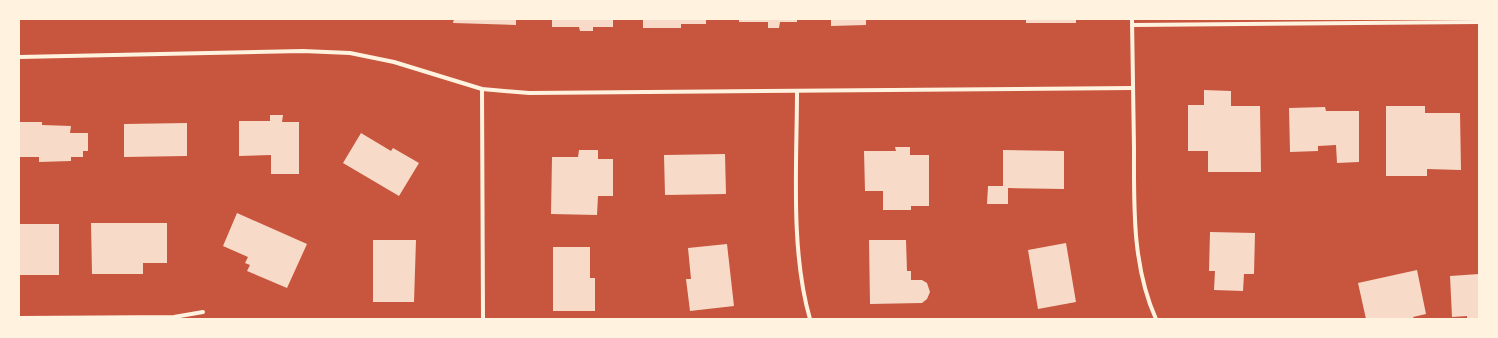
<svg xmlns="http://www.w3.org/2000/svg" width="1498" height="338" viewBox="0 0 1498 338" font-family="'Public Sans',sans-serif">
<rect width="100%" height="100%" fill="#c8553d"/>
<g fill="#f7dbc8">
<path d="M 454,19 L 516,19 L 516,25 L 453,23 Z"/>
<path d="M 552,19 L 613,19 L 613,27 L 593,27 L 593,31 L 580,31 L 579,27 L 552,27 Z"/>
<path d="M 643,19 L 706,19 L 706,24 L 681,24 L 681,28 L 643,28 Z"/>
<path d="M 739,19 L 797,19 L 797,22 L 780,22 L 779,28 L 768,28 L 768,22 L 739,22 Z"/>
<path d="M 831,19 L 866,19 L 866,25 L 831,26 Z"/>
<rect x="1026" y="19" width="50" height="4"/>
<path d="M 1204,90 L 1231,91 L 1231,106 L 1260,106 L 1261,172 L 1208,172 L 1208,151 L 1188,151 L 1188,105 L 1204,105 Z"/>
<path d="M 1386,106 L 1425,106 L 1425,113 L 1460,113 L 1461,170 L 1427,169 L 1427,176 L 1386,176 Z"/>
<path d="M 1325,107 L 1326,111 L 1359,111 L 1359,162 L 1337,163 L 1336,145 L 1318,146 L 1318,151 L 1290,152 L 1289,108 Z"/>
<path d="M 270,115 L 283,115 L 282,122 L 299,122 L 299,174 L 271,174 L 271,155 L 239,156 L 239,121 L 270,121 Z"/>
<path d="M 19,122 L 42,122 L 42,125 L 71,126 L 70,133 L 88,133 L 88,151 L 83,151 L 83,157 L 71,157 L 71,161 L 39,162 L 39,157 L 19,157 Z"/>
<path d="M 187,123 L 187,156 L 124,157 L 124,124 Z"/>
<path d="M 361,133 L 391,151 L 393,148 L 419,163 L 399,196 L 343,163 Z"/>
<path d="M 895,147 L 910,147 L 910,155 L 929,155 L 929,206 L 911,206 L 911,210 L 883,210 L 883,191 L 865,191 L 864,151 L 896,151 Z"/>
<path d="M 579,150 L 598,150 L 598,159 L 613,159 L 613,196 L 598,196 L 597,215 L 551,214 L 552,157 L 578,157 Z"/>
<path d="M 1003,150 L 1064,151 L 1064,189 L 1008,188 L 1008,204 L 987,204 L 988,186 L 1003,186 Z"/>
<path d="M 725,154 L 726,194 L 665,195 L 664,155 Z"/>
<path d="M 237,213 L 307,244 L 287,288 L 247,271 L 250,265 L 245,263 L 248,257 L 223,246 Z"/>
<path d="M 91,223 L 167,223 L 167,263 L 143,263 L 143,274 L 92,274 Z"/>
<rect x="19" y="224" width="40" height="51"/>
<path d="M 1210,232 L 1255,233 L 1254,274 L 1244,274 L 1243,291 L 1214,290 L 1215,271 L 1209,271 Z"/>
<path d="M 373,240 L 416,240 L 414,302 L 373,302 Z"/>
<path d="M 869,240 L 906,240 L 907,271 L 911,271 L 911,280 L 922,280 L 927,283 L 930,292 L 927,299 L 922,303 L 870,304 Z"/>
<path d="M 1066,243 L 1076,302 L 1038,309 L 1028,250 Z"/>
<path d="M 727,244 L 734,306 L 690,311 L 686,279 L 691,279 L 688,248 Z"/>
<path d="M 553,247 L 590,247 L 590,278 L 595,278 L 595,311 L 553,311 Z"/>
<path d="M 1417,270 L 1426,314 L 1413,317 L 1414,319 L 1366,319 L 1358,283 Z"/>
<path d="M 1479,274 L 1479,319 L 1467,319 L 1467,316 L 1452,317 L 1450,276 Z"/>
</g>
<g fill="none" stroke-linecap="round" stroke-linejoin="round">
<g stroke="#fff3e0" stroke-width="4">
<path d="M 1132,19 C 1133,62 1133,106 1134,149 C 1134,206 1132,266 1156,319"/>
<path d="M 1132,25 L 1479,22"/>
<path d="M 19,57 L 303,51 L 350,53 L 394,62 L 482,89 L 529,93 L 1133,88"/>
<path d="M 482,89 L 483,319"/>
<path d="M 797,91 C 797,162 790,250 810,319"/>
<path d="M 19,318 L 174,317 L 203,312"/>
</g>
</g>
<rect width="1498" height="338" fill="none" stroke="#fff3e0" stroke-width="40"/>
</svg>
